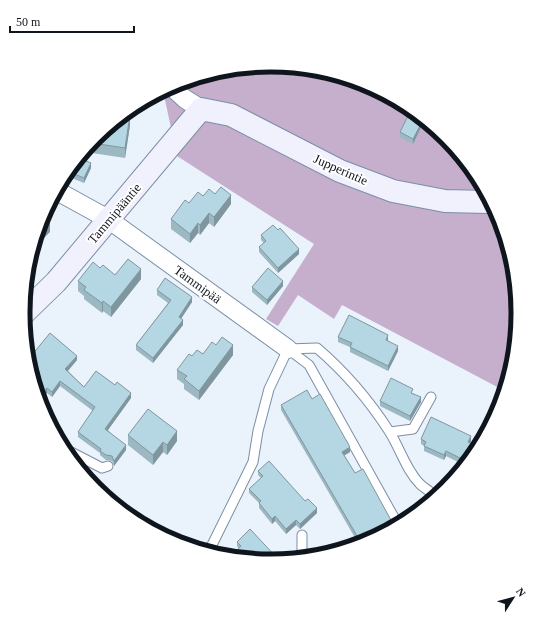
<svg xmlns="http://www.w3.org/2000/svg" width="541" height="626" viewBox="0 0 541 626" font-family="Georgia,serif">
<rect width="100%" height="100%" fill="#eaf2fc"/>
<path fill="#c5afcc" d="M 271,66 L 365,84 L 446,138 L 499,219 L 518,313 L 503,390 L 342,305 L 334,319 L 298,295 L 278,326 L 266,319 L 314,244 L 177,156 L 164,95 L 162,94 L 176,84 Z"/>
<g fill="none" stroke-linecap="round" stroke-linejoin="round">
<g stroke="#7c8ea5" stroke-width="11">
<g id="lane">
<path d="M 288,349 L 317,348 C 345,372 369,400 389,431 C 400,448 406,470 420,484 C 424,488 431,492 435,495"/>
<path d="M 390,432 L 413,429 L 431,397"/>
<path d="M 71,452 L 102,468 L 108,466"/>
<path d="M 302,535 L 302,554"/>
<path d="M 210,549 L 253,462 L 258,431 L 269,389 L 288,349 L 309,365 L 396,521"/>
</g>
</g>
<g stroke="#7c8ea5" stroke-width="20">
<g id="street">
<path d="M 172,87 L 185,99 L 201,109"/>
<path d="M 59,192 L 108,219 L 288,349"/>
</g>
</g>
<g stroke="#7c8ea5" stroke-width="24">
<path id="secondary" d="M 23,314 L 56,282 L 201,109 L 231,115 L 340,171 L 393,191 L 445,201 L 488,202"/>
</g>
<use href="#lane" stroke="#fff" stroke-width="9"/>
<use href="#street" stroke="#fff" stroke-width="18"/>
<use href="#secondary" stroke="#f1f1fe" stroke-width="22"/>
</g>
<g fill="#9cb9c3">
<path d="M 409,114 L 423,123 L 413,144 L 400,137 L 400,132 Z"/>
<path d="M 130,125 L 125,158 L 92,153 L 92,144 Z"/>
<path d="M 81,159 L 91,168 L 84,183 L 69,177 Z"/>
<path d="M 203,196 L 231,204 L 214,227 L 209,223 L 200,235 L 198,233 L 190,243 L 171,229 L 171,219 L 189,203 Z"/>
<path d="M 261,235 L 299,254 L 278,273 L 259,252 L 259,247 L 264,243 L 261,240 Z"/>
<path d="M 100,268 L 115,275 L 141,279 L 111,317 L 103,311 L 102,313 L 84,299 L 84,296 L 78,291 L 78,281 Z"/>
<path d="M 283,286 L 267,305 L 252,292 L 252,287 Z"/>
<path d="M 157,290 L 192,302 L 181,318 L 183,325 L 153,363 L 136,350 L 136,345 L 168,303 L 157,295 Z"/>
<path d="M 338,337 L 388,340 L 388,341 L 398,351 L 388,371 L 350,352 L 350,347 L 338,342 Z"/>
<path d="M 203,354 L 233,355 L 199,400 L 184,389 L 184,384 L 177,379 L 177,370 L 192,356 Z"/>
<path d="M 31,356 L 77,360 L 68,371 L 84,387 L 131,398 L 108,430 L 126,450 L 114,466 L 112,461 L 106,460 L 100,455 L 100,453 L 78,437 L 78,432 L 93,411 L 60,386 L 52,397 L 47,393 L 41,401 Z"/>
<path d="M 413,393 L 421,402 L 410,421 L 380,406 L 380,401 Z"/>
<path d="M 312,399 L 350,452 L 344,455 L 355,473 L 392,524 L 365,542 L 358,543 L 281,410 L 281,405 Z"/>
<path d="M 128,435 L 177,441 L 167,455 L 163,452 L 153,465 L 128,445 Z"/>
<path d="M 421,439 L 471,441 L 470,443 L 474,445 L 462,464 L 446,456 L 444,460 L 424,451 L 424,446 L 421,444 Z"/>
<path d="M 258,471 L 317,513 L 300,529 L 296,525 L 286,534 L 275,521 L 272,524 L 259,508 L 259,503 L 249,493 L 249,489 L 261,478 L 258,475 Z"/>
<path d="M 237,542 L 278,559 L 239,549 L 237,546 Z"/>
</g>
<g fill="#7f969f">
<path d="M 130,115 L 130,125 L 125,158 L 125,148 Z"/>
<path d="M 422,122 L 423,123 L 413,144 L 413,139 Z"/>
<path d="M 91,163 L 91,168 L 84,183 L 84,178 Z"/>
<path d="M 231,195 L 231,204 L 214,227 L 214,217 Z"/>
<path d="M 209,213 L 209,223 L 200,235 L 200,225 Z"/>
<path d="M 50,223 L 50,232 L 37,245 L 39,233 Z"/>
<path d="M 198,223 L 198,233 L 190,243 L 190,234 Z"/>
<path d="M 299,249 L 299,254 L 278,273 L 278,268 Z"/>
<path d="M 141,269 L 141,279 L 111,317 L 111,307 Z"/>
<path d="M 283,281 L 283,286 L 267,305 L 267,300 Z"/>
<path d="M 192,297 L 192,302 L 179,322 L 179,317 Z"/>
<path d="M 103,301 L 103,311 L 102,313 L 102,303 Z"/>
<path d="M 183,320 L 183,325 L 153,363 L 153,358 Z"/>
<path d="M 388,335 L 388,340 L 386,345 L 386,340 Z"/>
<path d="M 233,345 L 233,355 L 199,400 L 199,391 Z"/>
<path d="M 398,346 L 398,351 L 388,371 L 388,366 Z"/>
<path d="M 77,356 L 77,360 L 65,374 L 65,369 Z"/>
<path d="M 60,381 L 60,386 L 52,397 L 52,392 Z"/>
<path d="M 47,388 L 47,393 L 41,401 L 40,397 Z"/>
<path d="M 131,393 L 131,398 L 105,434 L 105,429 Z"/>
<path d="M 421,397 L 421,402 L 410,421 L 410,416 Z"/>
<path d="M 177,431 L 177,441 L 167,455 L 167,445 Z"/>
<path d="M 471,436 L 471,441 L 468,447 L 468,442 Z"/>
<path d="M 163,442 L 163,452 L 153,465 L 153,455 Z"/>
<path d="M 126,445 L 126,450 L 114,466 L 114,461 Z"/>
<path d="M 350,447 L 350,452 L 342,457 L 342,452 Z"/>
<path d="M 446,451 L 446,456 L 444,460 L 444,455 Z"/>
<path d="M 317,508 L 317,513 L 300,529 L 300,524 Z"/>
<path d="M 275,516 L 275,521 L 272,524 L 272,519 Z"/>
<path d="M 296,520 L 296,525 L 286,534 L 286,529 Z"/>
<path d="M 392,522 L 392,524 L 365,542 L 360,543 L 360,541 Z"/>
</g>
<g fill="#b5d7e3" stroke="#7f969f">
<path d="M 409,114 L 422,122 L 413,139 L 400,132 Z"/>
<path d="M 130,115 L 125,148 L 92,143 L 96,138 Z"/>
<path d="M 81,159 L 91,163 L 84,178 L 72,173 Z"/>
<path d="M 221,187 L 231,195 L 214,217 L 209,213 L 200,225 L 198,223 L 190,234 L 171,219 L 185,200 L 189,203 L 198,192 L 203,196 L 209,189 L 215,194 Z"/>
<path d="M 42,220 L 50,223 L 39,233 Z"/>
<path d="M 273,225 L 278,230 L 280,228 L 299,249 L 278,268 L 259,247 L 266,241 L 261,235 Z"/>
<path d="M 128,259 L 141,269 L 111,307 L 103,301 L 102,303 L 84,290 L 86,287 L 78,281 L 93,262 L 100,268 L 103,265 L 115,275 Z"/>
<path d="M 268,268 L 283,281 L 267,300 L 252,287 Z"/>
<path d="M 165,278 L 192,297 L 179,317 L 183,320 L 153,358 L 136,345 L 171,300 L 157,290 Z"/>
<path d="M 349,315 L 388,335 L 386,340 L 398,346 L 388,366 L 350,347 L 352,343 L 338,337 Z"/>
<path d="M 50,333 L 77,356 L 65,369 L 84,387 L 96,371 L 115,385 L 117,382 L 131,393 L 105,429 L 126,445 L 114,461 L 112,456 L 106,455 L 100,451 L 101,449 L 78,432 L 95,407 L 60,381 L 52,392 L 47,388 L 40,397 L 31,356 Z"/>
<path d="M 222,337 L 233,345 L 199,391 L 184,379 L 187,376 L 177,370 L 189,354 L 192,356 L 197,350 L 203,354 L 212,342 L 216,345 Z"/>
<path d="M 391,378 L 413,389 L 411,393 L 421,397 L 410,416 L 380,401 Z"/>
<path d="M 307,390 L 312,399 L 320,394 L 350,447 L 342,452 L 355,473 L 363,469 L 392,522 L 360,541 L 281,405 Z"/>
<path d="M 148,409 L 177,431 L 167,445 L 163,442 L 153,455 L 128,435 Z"/>
<path d="M 431,417 L 471,436 L 468,442 L 474,445 L 464,460 L 446,451 L 444,455 L 424,446 L 426,442 L 421,439 Z"/>
<path d="M 269,461 L 305,501 L 308,499 L 317,508 L 300,524 L 296,520 L 286,529 L 275,516 L 272,519 L 259,503 L 261,501 L 249,489 L 263,476 L 258,471 Z"/>
<path d="M 250,529 L 278,559 L 270,560 L 234,553 L 241,546 L 237,542 Z"/>
</g>
<g text-anchor="middle" stroke-width="4" stroke-linejoin="round" paint-order="stroke">
<g font-size="13" fill="#0e151d" stroke="#fff">
<text transform="translate(341 169) rotate(24)" y="5">Jupperintie</text>
<text transform="translate(114 213) rotate(-50)" y="5">Tammipääntie</text>
<text transform="translate(198 284) rotate(36)" y="5">Tammipää</text>
</g>
</g>
<path d="M0 0H541V626H0ZM270 72H271A240 240 0 0 1 511 312V314A240 240 0 0 1 271 554H270A240 240 0 0 1 30 314V312A240 240 0 0 1 270 72Z" fill="#fff" fill-rule="evenodd"/>
<path fill="none" stroke="#0e151d" stroke-width="5" d="M270 72H271A240 240 0 0 1 511 312V314A240 240 0 0 1 271 554H270A240 240 0 0 1 30 314V312A240 240 0 0 1 270 72Z"/>
<g transform="translate(513 598) rotate(54)" stroke="#ffffff" stroke-width="3" paint-order="stroke">
<path d="M0-3L7 15L0 10L-7 15Z" fill="#0e151d"/>
<text y="-6" font-size="11" font-weight="bold" text-anchor="middle" fill="#0e151d">N</text>
</g>
<path d="M10 26v6h124v-6" fill="none" stroke="#0e151d" stroke-width="2"/>
<text x="16" y="26" font-size="12" fill="#0e151d" stroke="#ffffff" stroke-width="3" paint-order="stroke">50 m</text>
</svg>
